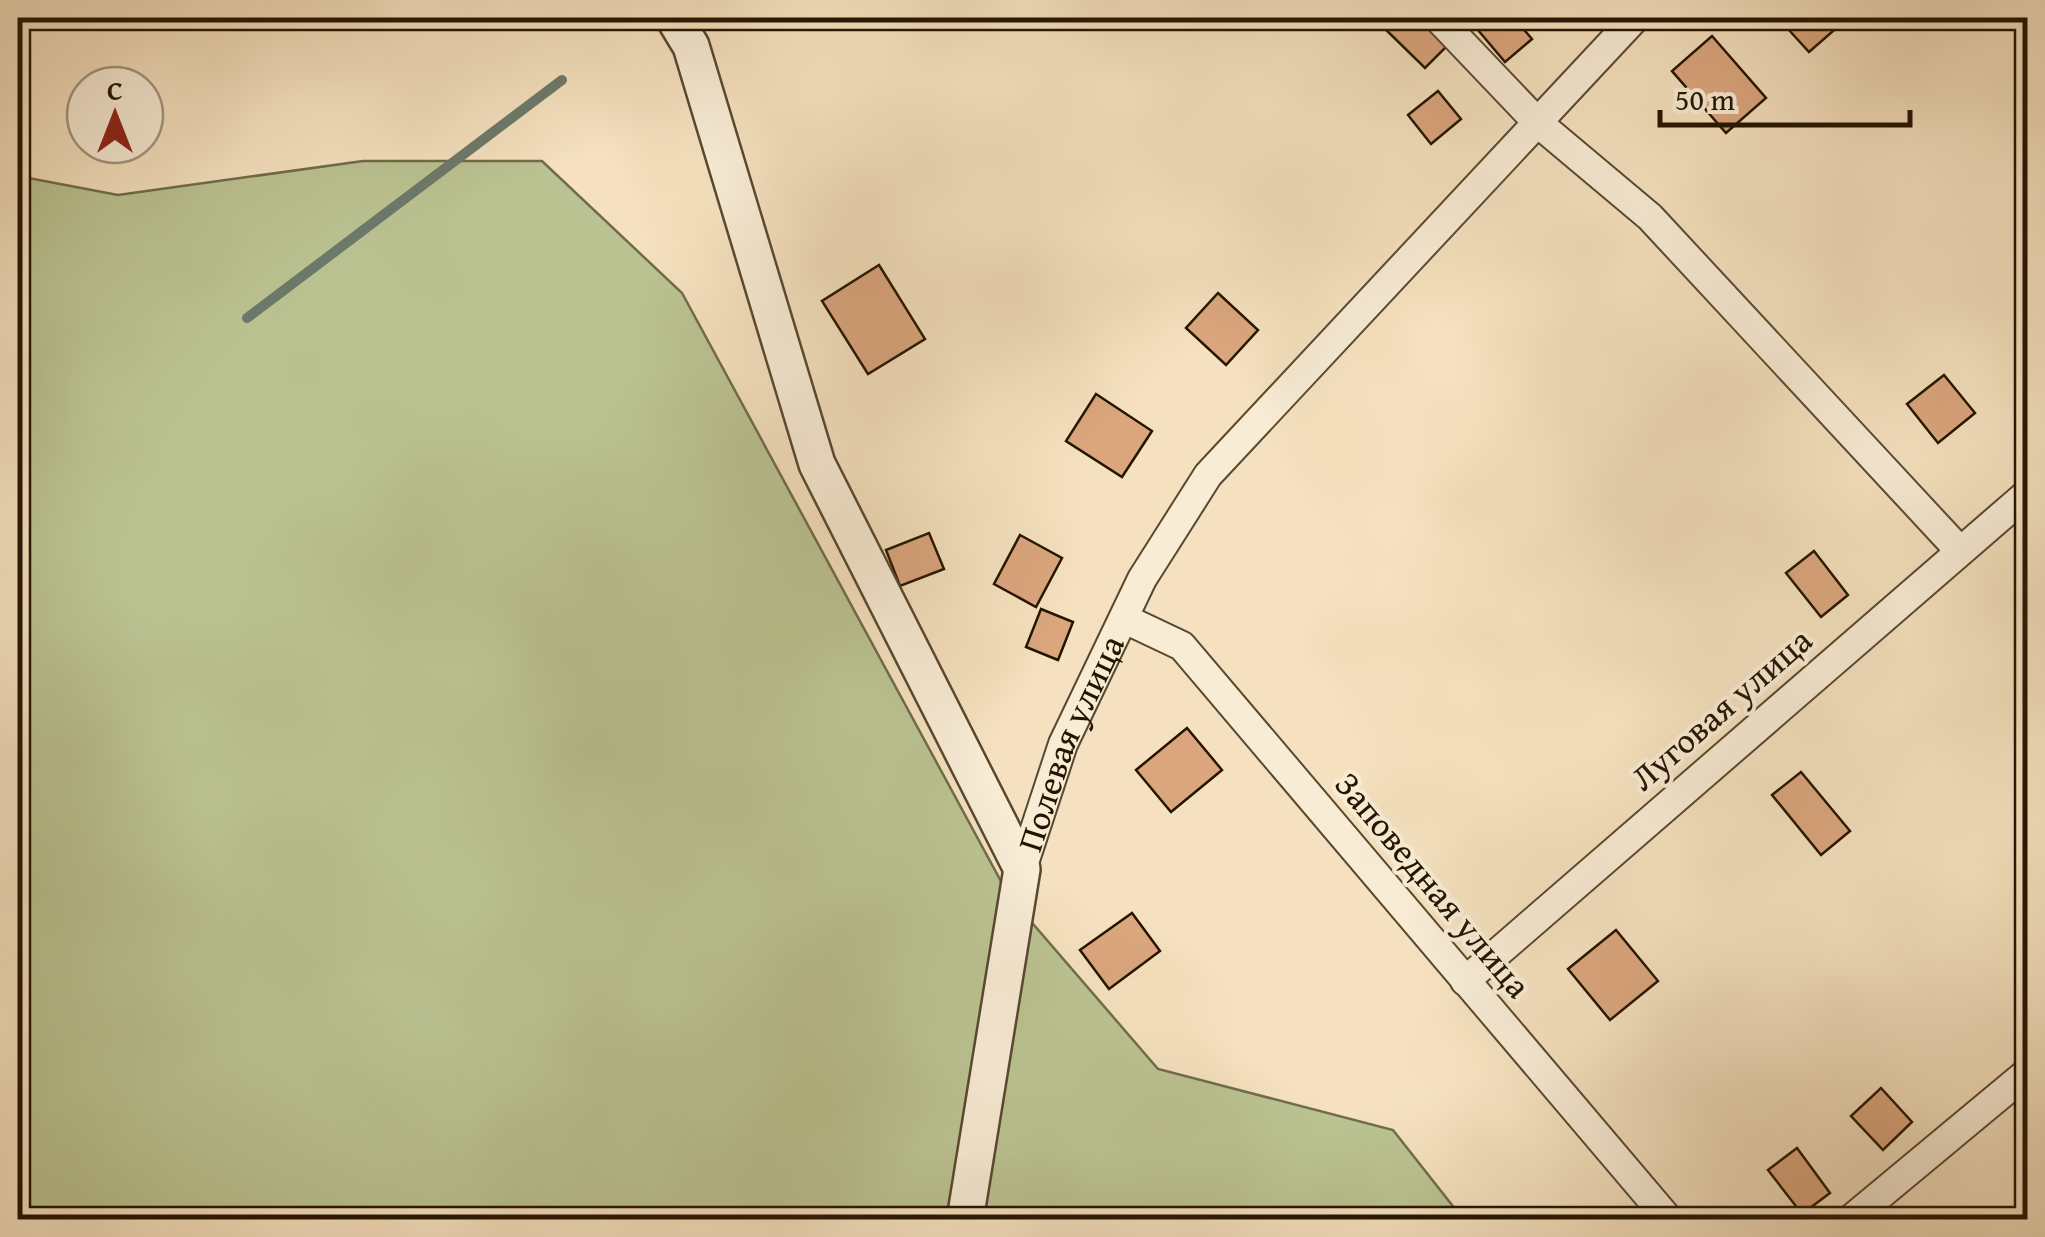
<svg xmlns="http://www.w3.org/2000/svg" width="2045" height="1237" viewBox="0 0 2045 1237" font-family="'Gentium Book Plus',serif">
<rect width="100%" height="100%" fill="#f5e1bf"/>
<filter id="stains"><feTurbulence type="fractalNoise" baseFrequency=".002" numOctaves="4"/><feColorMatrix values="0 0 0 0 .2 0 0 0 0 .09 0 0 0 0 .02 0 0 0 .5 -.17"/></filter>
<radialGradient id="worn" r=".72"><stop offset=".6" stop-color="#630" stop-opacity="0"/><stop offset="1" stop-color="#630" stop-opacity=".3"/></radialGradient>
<path fill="#bbc392" stroke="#706c4a" stroke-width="2.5" d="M 363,161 L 542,161 L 682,293 L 1009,896 L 1158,1069 L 1393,1130 L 1463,1219 L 18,1219 L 18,176 L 118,195 Z"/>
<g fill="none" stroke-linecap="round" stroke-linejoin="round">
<path stroke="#6c7a6c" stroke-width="10" d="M 247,318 L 562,80"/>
</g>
<g fill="#dba67e" stroke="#241501" stroke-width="2.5">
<path d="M 1385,18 L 1421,18 L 1448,45 L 1425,68 L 1379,23 Z"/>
<path d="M 1478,18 L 1514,18 L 1532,39 L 1505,62 L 1472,23 Z"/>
<path d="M 1778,18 L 1848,18 L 1809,52 Z"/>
<path d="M 1712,36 L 1766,98 L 1726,133 L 1672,71 Z"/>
<path d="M 1438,91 L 1461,119 L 1431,144 L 1408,115 Z"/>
<path d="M 879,265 L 925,339 L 868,374 L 822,301 Z"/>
<path d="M 1218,293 L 1258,330 L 1226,365 L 1186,328 Z"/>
<path d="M 1944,375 L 1975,413 L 1938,443 L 1907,404 Z"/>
<path d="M 1096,394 L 1152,431 L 1122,477 L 1066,441 Z"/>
<path d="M 929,533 L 944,569 L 900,586 L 886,550 Z"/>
<path d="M 1020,535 L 1062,558 L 1036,607 L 994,584 Z"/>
<path d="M 1814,551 L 1848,595 L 1821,617 L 1786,573 Z"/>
<path d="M 1041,609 L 1073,622 L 1058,660 L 1026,647 Z"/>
<path d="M 1187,728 L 1222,770 L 1171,812 L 1136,770 Z"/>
<path d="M 1801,772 L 1850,831 L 1821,855 L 1772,795 Z"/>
<path d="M 1132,913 L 1160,951 L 1109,989 L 1080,950 Z"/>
<path d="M 1616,930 L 1658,981 L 1610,1020 L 1568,969 Z"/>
<path d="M 1881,1088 L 1912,1122 L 1883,1150 L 1851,1116 Z"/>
<path d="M 1797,1148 L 1830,1193 L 1802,1214 L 1768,1170 Z"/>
</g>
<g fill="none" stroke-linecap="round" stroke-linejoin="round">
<g stroke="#584830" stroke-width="32">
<g id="minor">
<path d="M 1438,18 L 1538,123 L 1650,217 L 1960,551"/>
<path d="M 1125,619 L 1182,646 L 1669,1220"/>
<path id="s1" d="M 1022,869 L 1063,744 L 1142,579 L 1208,475 L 1635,18"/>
<path d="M 1465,981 L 2028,493"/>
<path d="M 1850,1220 L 2028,1072"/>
</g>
</g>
<g stroke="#584830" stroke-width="40">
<path id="tertiary" d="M 674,18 L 691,46 L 817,464 L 1022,869 L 965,1220"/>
</g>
<use href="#minor" stroke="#f8ecd5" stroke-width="28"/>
<use href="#tertiary" stroke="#f8ecd5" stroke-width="35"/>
</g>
<g text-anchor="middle" stroke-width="8" stroke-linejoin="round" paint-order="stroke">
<g font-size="35" fill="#241501" stroke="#f8ecd5">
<text transform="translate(1721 709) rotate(-41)" y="12">Луговая улица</text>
<text dy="12" stroke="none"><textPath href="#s1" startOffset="135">Полевая улица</textPath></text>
<text transform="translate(1433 885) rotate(50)" y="12">Заповедная улица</text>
</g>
</g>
<rect width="2045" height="1237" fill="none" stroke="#f5e1bf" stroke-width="60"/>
<rect x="20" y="20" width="2005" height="1197" fill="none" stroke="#241501" stroke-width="5"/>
<rect x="30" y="30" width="1985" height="1177" fill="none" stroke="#241501" stroke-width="2.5"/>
<g transform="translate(115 115)"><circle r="48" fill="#f8ecd5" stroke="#a39680" stroke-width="2.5"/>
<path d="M0-8L18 38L0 25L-18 38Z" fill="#8f2418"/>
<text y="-15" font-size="28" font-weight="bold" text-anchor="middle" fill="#241501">С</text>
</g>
<path d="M1660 110v15h250v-15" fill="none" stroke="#241501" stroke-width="5"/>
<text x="1675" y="110" font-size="30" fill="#241501" stroke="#f8ecd5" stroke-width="8" paint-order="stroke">50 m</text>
<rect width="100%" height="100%" filter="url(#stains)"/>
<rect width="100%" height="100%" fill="url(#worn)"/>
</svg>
